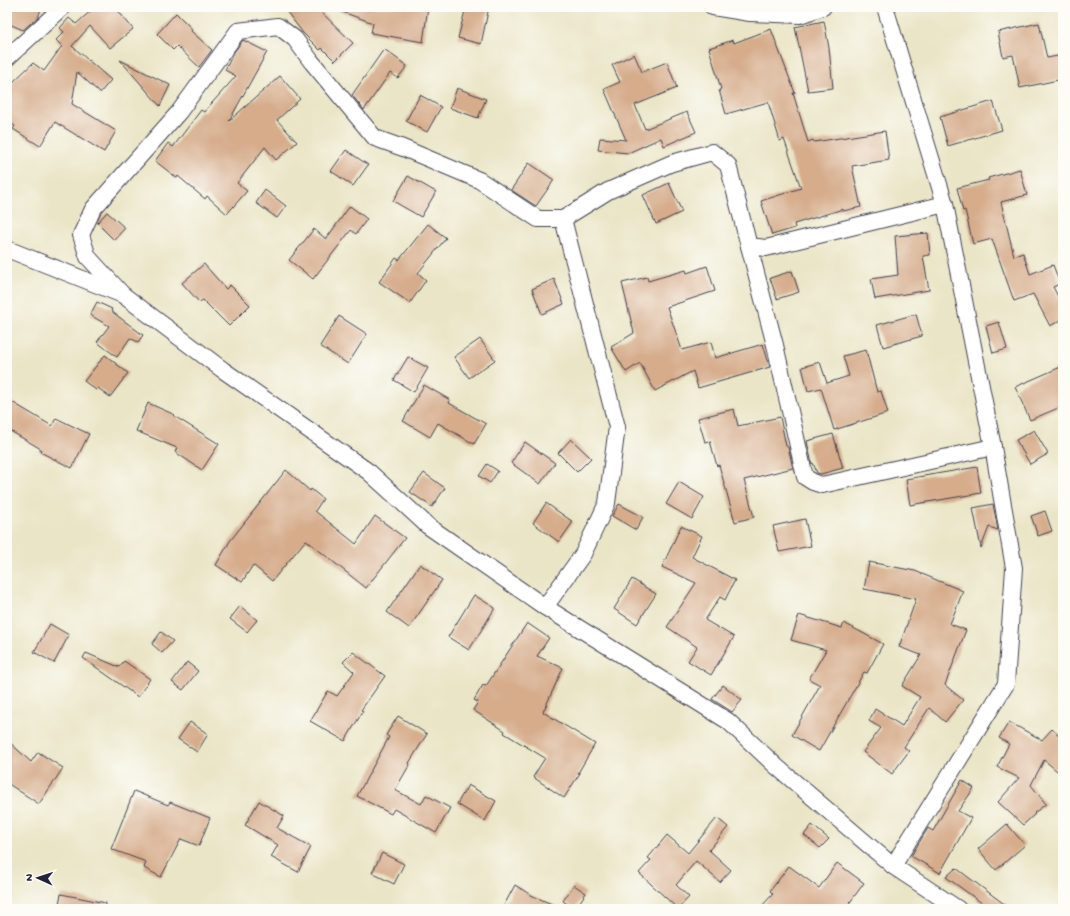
<svg xmlns="http://www.w3.org/2000/svg" width="1070" height="916" viewBox="0 0 1070 916" font-family="'Gochi Hand',sans-serif">
<rect width="100%" height="100%" fill="#fdfcf7"/>
<filter id="ink" filterUnits="userSpaceOnUse"><feTurbulence type="fractalNoise" baseFrequency=".025" numOctaves="2"/><feDisplacementMap in="SourceGraphic" scale="8" xChannelSelector="R" yChannelSelector="G"/><feConvolveMatrix kernelMatrix="1 2 1 2 8 2 1 2 1" color-interpolation-filters="sRGB"/></filter>
<filter id="wash" filterUnits="userSpaceOnUse"><feTurbulence type="fractalNoise" baseFrequency=".012" numOctaves="4" result="noise"/><feDisplacementMap in="SourceGraphic" scale="16" xChannelSelector="R" yChannelSelector="G"/><feGaussianBlur stdDeviation="0.9" result="paint"/><feColorMatrix in="noise" values="0 0 0 0 0 0 0 0 0 0 0 0 0 0 0 0 0 1.4 0 .05"/><feComposite in="paint" operator="in"/></filter>
<g filter="url(#wash)">
<rect width="100%" height="100%" fill="#eae5c6"/>
<g id="blocks">
<g fill="#d6ac8b">
<path d="M 7,7 L 42,7 L 38,17 L 23,30 L 7,23 Z"/>
<path d="M 95,7 L 115,7 L 133,29 L 110,48 L 90,26 L 72,46 L 111,80 L 100,93 L 77,72 L 72,104 L 116,131 L 104,152 L 55,122 L 40,146 L 13,129 L 15,126 L 7,121 L 7,92 L 14,81 L 33,63 L 44,71 L 62,46 L 56,40 L 64,32 L 60,28 L 69,18 L 76,24 Z"/>
<path d="M 283,7 L 316,7 L 353,43 L 335,61 L 322,48 L 320,50 L 303,33 Z"/>
<path d="M 335,7 L 428,7 L 423,42 L 371,33 L 373,23 L 334,9 Z"/>
<path d="M 466,7 L 489,7 L 481,44 L 458,38 Z"/>
<path d="M 176,13 L 192,29 L 191,31 L 212,50 L 199,67 L 177,46 L 173,50 L 157,34 Z"/>
<path d="M 824,21 L 829,48 L 833,88 L 808,91 L 795,27 Z"/>
<path d="M 1039,23 L 1047,58 L 1063,55 L 1063,79 L 1020,88 L 1013,55 L 1003,57 L 998,32 Z"/>
<path d="M 771,29 L 795,93 L 793,93 L 808,142 L 813,140 L 814,142 L 885,131 L 889,160 L 852,166 L 861,207 L 843,211 L 843,209 L 794,224 L 795,228 L 772,235 L 761,201 L 801,188 L 784,139 L 780,141 L 768,102 L 726,114 L 719,90 L 721,89 L 709,48 L 733,40 L 734,43 Z"/>
<path d="M 243,40 L 267,52 L 229,121 L 280,76 L 300,99 L 277,120 L 297,142 L 276,160 L 265,147 L 237,183 L 247,191 L 227,214 L 207,196 L 205,199 L 178,176 L 177,178 L 155,161 L 168,143 L 173,147 L 201,110 L 204,112 L 236,76 L 225,70 L 234,52 Z"/>
<path d="M 384,49 L 407,66 L 398,78 L 390,73 L 364,110 L 352,95 Z"/>
<path d="M 634,54 L 642,72 L 667,62 L 677,88 L 635,105 L 645,129 L 687,112 L 696,132 L 664,146 L 661,138 L 628,153 L 598,150 L 600,138 L 626,140 L 604,89 L 620,82 L 612,65 Z"/>
<path d="M 120,60 L 170,85 L 160,106 Z"/>
<path d="M 457,88 L 486,99 L 478,118 L 450,108 Z"/>
<path d="M 420,95 L 441,107 L 427,132 L 406,121 Z"/>
<path d="M 993,101 L 1002,130 L 948,146 L 940,117 Z"/>
<path d="M 346,150 L 368,165 L 353,186 L 331,171 Z"/>
<path d="M 529,163 L 554,180 L 536,206 L 511,190 Z"/>
<path d="M 1020,169 L 1027,195 L 1001,202 L 1014,256 L 1023,253 L 1030,274 L 1053,265 L 1060,284 L 1053,287 L 1063,306 L 1063,319 L 1050,326 L 1033,294 L 1014,301 L 992,239 L 973,244 L 965,210 L 963,211 L 957,188 L 989,180 L 988,178 Z"/>
<path d="M 408,176 L 436,192 L 421,217 L 393,201 Z"/>
<path d="M 669,183 L 682,212 L 656,224 L 643,195 Z"/>
<path d="M 265,190 L 286,206 L 277,218 L 256,203 Z"/>
<path d="M 350,206 L 367,219 L 356,234 L 351,230 L 313,279 L 289,260 L 314,229 L 326,239 Z"/>
<path d="M 107,212 L 125,228 L 114,240 L 97,223 Z"/>
<path d="M 428,224 L 446,238 L 418,273 L 426,280 L 410,303 L 379,282 L 396,258 L 399,260 Z"/>
<path d="M 928,233 L 930,255 L 923,256 L 929,290 L 875,299 L 871,279 L 898,275 L 895,236 Z"/>
<path d="M 204,264 L 226,289 L 230,285 L 250,305 L 229,326 L 203,300 L 199,302 L 182,283 Z"/>
<path d="M 707,266 L 715,291 L 667,307 L 682,350 L 711,342 L 715,358 L 763,344 L 770,367 L 698,388 L 693,371 L 655,391 L 640,363 L 626,372 L 611,347 L 634,333 L 622,283 L 647,277 L 648,281 L 686,270 L 687,273 Z"/>
<path d="M 792,271 L 799,292 L 777,299 L 770,278 Z"/>
<path d="M 554,279 L 564,304 L 542,314 L 532,289 Z"/>
<path d="M 97,302 L 112,309 L 111,311 L 143,335 L 138,342 L 130,338 L 117,357 L 97,342 L 109,326 L 90,315 Z"/>
<path d="M 916,314 L 922,336 L 883,347 L 877,325 Z"/>
<path d="M 339,316 L 367,334 L 348,364 L 320,346 Z"/>
<path d="M 999,322 L 1007,349 L 993,353 L 986,326 Z"/>
<path d="M 480,339 L 495,360 L 469,378 L 454,357 Z"/>
<path d="M 866,350 L 877,392 L 881,391 L 888,413 L 834,430 L 821,388 L 808,391 L 802,367 L 820,362 L 827,383 L 849,376 L 843,356 Z"/>
<path d="M 105,355 L 128,373 L 110,397 L 98,388 L 96,390 L 84,381 Z"/>
<path d="M 408,357 L 428,368 L 414,392 L 394,380 Z"/>
<path d="M 1063,366 L 1063,406 L 1030,420 L 1015,387 Z"/>
<path d="M 424,385 L 450,400 L 449,403 L 486,424 L 474,444 L 438,423 L 430,437 L 403,421 Z"/>
<path d="M 7,399 L 52,426 L 56,418 L 89,434 L 72,468 L 40,452 L 41,449 L 7,429 Z"/>
<path d="M 148,403 L 175,415 L 174,416 L 219,444 L 202,470 L 175,452 L 177,448 L 136,431 Z"/>
<path d="M 734,409 L 738,426 L 780,417 L 786,446 L 788,447 L 793,468 L 744,480 L 754,517 L 735,522 L 719,465 L 717,466 L 710,441 L 705,442 L 698,418 Z"/>
<path d="M 1034,430 L 1048,454 L 1030,464 L 1016,440 Z"/>
<path d="M 833,434 L 843,468 L 821,474 L 817,473 L 813,463 L 812,464 L 807,441 Z"/>
<path d="M 571,439 L 591,458 L 577,472 L 558,453 Z"/>
<path d="M 525,442 L 555,463 L 540,484 L 511,463 Z"/>
<path d="M 487,464 L 498,471 L 490,483 L 479,476 Z"/>
<path d="M 977,467 L 981,493 L 910,505 L 906,479 Z"/>
<path d="M 286,470 L 310,491 L 311,489 L 323,499 L 315,511 L 356,544 L 375,516 L 405,538 L 366,588 L 306,540 L 272,581 L 253,565 L 242,582 L 216,565 L 230,541 Z"/>
<path d="M 424,473 L 445,488 L 432,507 L 410,492 Z"/>
<path d="M 679,482 L 704,497 L 692,519 L 666,504 Z"/>
<path d="M 546,503 L 573,522 L 559,542 L 533,523 Z"/>
<path d="M 619,504 L 643,517 L 636,530 L 612,516 Z"/>
<path d="M 993,504 L 998,530 L 989,527 L 981,548 L 973,508 Z"/>
<path d="M 1045,511 L 1052,531 L 1038,536 L 1031,516 Z"/>
<path d="M 805,519 L 811,546 L 779,552 L 773,526 Z"/>
<path d="M 681,526 L 702,536 L 692,557 L 735,580 L 725,600 L 720,597 L 705,620 L 734,637 L 711,675 L 688,661 L 697,647 L 667,627 L 696,583 L 662,567 Z"/>
<path d="M 869,562 L 915,571 L 963,591 L 950,624 L 966,630 L 945,685 L 963,700 L 945,722 L 929,708 L 904,747 L 909,751 L 892,774 L 863,752 L 881,728 L 869,721 L 875,709 L 902,726 L 920,697 L 902,686 L 921,655 L 899,647 L 916,599 L 864,589 Z"/>
<path d="M 420,564 L 442,580 L 409,628 L 387,612 Z"/>
<path d="M 632,579 L 656,594 L 637,624 L 614,609 Z"/>
<path d="M 474,595 L 495,608 L 469,650 L 448,637 Z"/>
<path d="M 240,606 L 257,620 L 247,632 L 230,619 Z"/>
<path d="M 799,615 L 842,628 L 844,623 L 883,644 L 867,673 L 864,672 L 819,751 L 792,735 L 820,685 L 809,679 L 826,650 L 791,640 Z"/>
<path d="M 527,623 L 549,638 L 537,656 L 563,668 L 543,712 L 595,744 L 578,773 L 580,773 L 564,798 L 533,777 L 545,758 L 504,733 L 505,731 L 473,710 L 478,702 L 474,700 L 483,685 L 486,686 Z"/>
<path d="M 50,624 L 69,635 L 54,663 L 34,652 Z"/>
<path d="M 161,632 L 173,641 L 162,653 L 152,644 Z"/>
<path d="M 353,652 L 385,676 L 361,710 L 363,711 L 345,741 L 310,721 L 328,691 L 337,696 L 354,672 L 343,662 Z"/>
<path d="M 86,653 L 119,667 L 124,661 L 150,679 L 138,697 L 83,658 Z"/>
<path d="M 187,662 L 198,671 L 183,690 L 172,682 Z"/>
<path d="M 723,685 L 742,700 L 732,712 L 712,699 Z"/>
<path d="M 398,716 L 427,734 L 409,763 L 410,764 L 395,790 L 421,804 L 426,795 L 450,808 L 436,833 L 394,809 L 391,814 L 357,796 L 389,737 L 386,735 Z"/>
<path d="M 190,722 L 208,734 L 197,752 L 178,739 Z"/>
<path d="M 1009,722 L 1042,740 L 1052,729 L 1063,739 L 1063,776 L 1044,760 L 1031,785 L 1046,804 L 1034,813 L 1035,814 L 1023,825 L 998,802 L 1019,778 L 997,767 L 1009,744 L 999,738 Z"/>
<path d="M 7,740 L 31,762 L 38,752 L 63,768 L 39,804 L 7,783 Z"/>
<path d="M 962,780 L 974,788 L 958,811 L 971,818 L 940,873 L 911,856 L 928,828 L 933,831 Z"/>
<path d="M 468,785 L 496,801 L 485,821 L 457,804 Z"/>
<path d="M 134,791 L 168,805 L 170,802 L 210,818 L 199,846 L 181,839 L 161,877 L 144,868 L 146,862 L 111,849 Z"/>
<path d="M 259,801 L 284,816 L 277,828 L 311,847 L 298,872 L 271,857 L 278,845 L 245,825 Z"/>
<path d="M 717,818 L 728,827 L 709,850 L 731,870 L 720,882 L 696,861 L 676,885 L 689,897 L 678,909 L 639,873 L 651,860 L 648,858 L 667,835 L 688,853 Z"/>
<path d="M 1007,824 L 1025,845 L 996,870 L 978,849 Z"/>
<path d="M 812,825 L 829,839 L 820,848 L 804,835 Z"/>
<path d="M 382,853 L 404,864 L 394,884 L 372,873 Z"/>
<path d="M 837,863 L 864,883 L 845,909 L 759,909 L 773,894 L 770,891 L 789,866 L 819,888 Z"/>
<path d="M 956,868 L 984,889 L 1011,909 L 990,909 L 946,877 Z"/>
<path d="M 515,885 L 531,895 L 563,909 L 502,909 Z"/>
<path d="M 574,885 L 586,893 L 575,909 L 563,901 Z"/>
<path d="M 61,894 L 106,903 L 105,909 L 58,909 Z"/>
</g>
</g>
</g>
<g filter="url(#ink)">
<use href="#blocks" fill-opacity="0" stroke="#403f50" stroke-width="1"/>
<g fill="none" stroke-linecap="round" stroke-linejoin="round">
<g stroke="#403f50" stroke-width="18">
<g id="minor">
<path d="M 713,7 L 750,13 L 800,15 L 823,7"/>
<path d="M 885,7 L 945,204 L 993,447 L 1014,568 L 1006,684 L 893,866"/>
<path d="M 7,58 L 63,7"/>
<path d="M 749,246 L 775,345 L 805,477 L 813,482 L 822,485 L 993,447"/>
<path d="M 7,249 L 123,295 L 223,370 L 369,472 L 428,526 L 545,607 L 728,721 L 777,767 L 893,866 L 958,909"/>
<path d="M 123,295 L 88,257 L 81,235 L 93,209 L 179,112 L 238,31 L 278,26 L 295,39 L 311,61 L 375,138 L 403,148 L 479,180 L 538,219 L 563,219 L 608,191 L 672,163 L 712,152 L 728,165 L 749,246 L 766,248 L 945,204"/>
<path d="M 545,607 L 583,554 L 607,503 L 617,427 L 563,219"/>
</g>
</g>
<use href="#minor" stroke="#fff" stroke-width="16"/>
</g>
</g>
<rect width="1070" height="916" fill="none" stroke="#fdfcf7" stroke-width="24"/>
<g transform="translate(38 878) rotate(273)" stroke="#fdfcf7" stroke-width="3" paint-order="stroke">
<path d="M0-3L7 15L0 10L-7 15Z" fill="#22223b"/>
<text y="-6" font-size="11" font-weight="bold" text-anchor="middle" fill="#22223b">N</text>
</g>
</svg>
